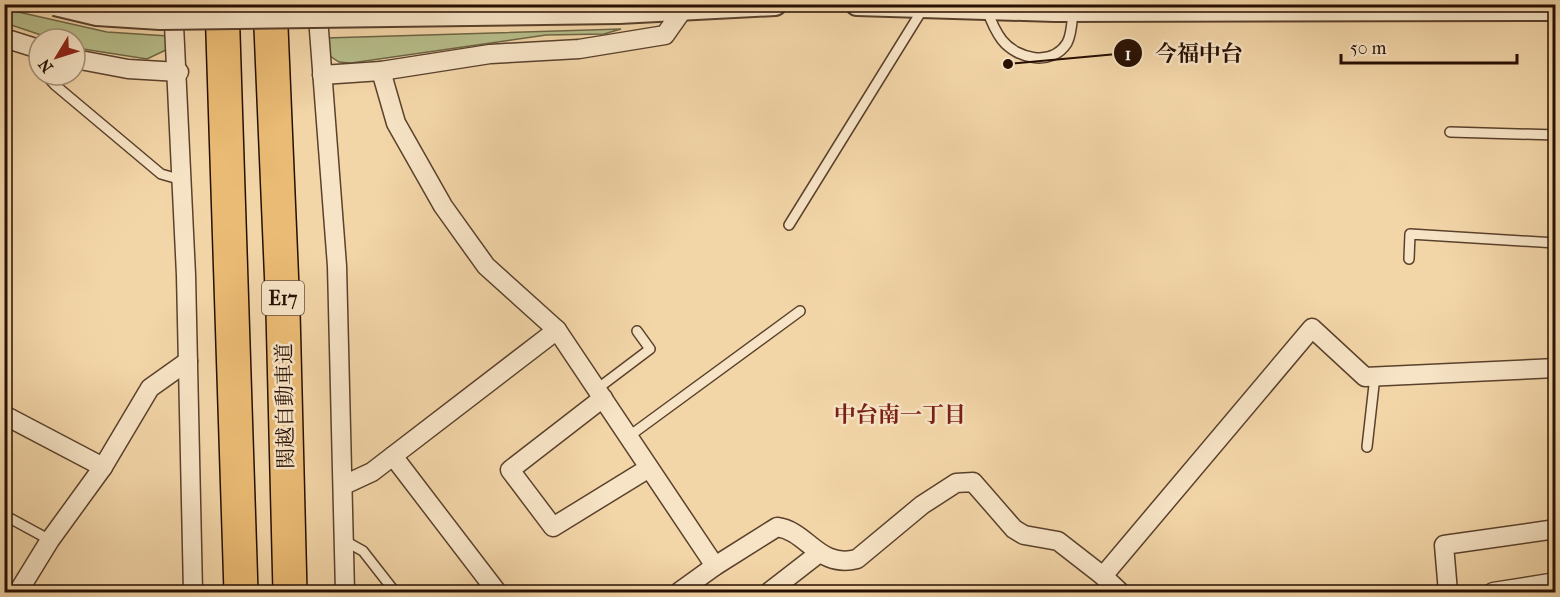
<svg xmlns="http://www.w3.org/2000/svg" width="1560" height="597" viewBox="0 0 1560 597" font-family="'IM FELL French Canon','Noto Serif JP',serif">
<rect width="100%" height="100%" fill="#f3d6a8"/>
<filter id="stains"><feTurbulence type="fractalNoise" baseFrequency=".00333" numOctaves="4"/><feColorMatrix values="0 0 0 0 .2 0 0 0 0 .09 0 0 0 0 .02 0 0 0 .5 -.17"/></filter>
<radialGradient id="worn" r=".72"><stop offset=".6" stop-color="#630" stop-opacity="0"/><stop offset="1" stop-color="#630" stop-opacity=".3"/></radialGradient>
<g fill="#b7be8b" stroke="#6f6646" stroke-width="1.5">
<path d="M 5,9 L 107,32 L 168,36 L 168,49 L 147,59 L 83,49 L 75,46 L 75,39 L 53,39 L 5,23 Z"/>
<path d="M 621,29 L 604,34 L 546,35 L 351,63 L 339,62 L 330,56 L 326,38 Z"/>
</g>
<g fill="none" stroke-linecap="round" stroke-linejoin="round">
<g stroke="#5a412c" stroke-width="12">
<g id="service">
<path d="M 987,10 C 991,21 995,31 1002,40 C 1017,59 1052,67 1067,43 C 1072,34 1072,21 1073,10"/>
<path d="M 32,48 L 39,62"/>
<path d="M 46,75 L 55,85 L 161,174 L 182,180"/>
<path d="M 1450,132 L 1556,135"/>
<path d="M 789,225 L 924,7"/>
<path d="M 1409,259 L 1410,234 L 1556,243"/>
<path d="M 597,389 L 650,349 L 637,331"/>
<path d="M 628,437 L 800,311"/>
<path d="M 1367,447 L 1375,376"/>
<path d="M 4,515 L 50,540"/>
<path d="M 345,541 L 363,551 L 395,592"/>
</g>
</g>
<g stroke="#5a412c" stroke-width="21">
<g id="minor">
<path d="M 173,4 L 186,275 L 193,592"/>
<path d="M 317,4 L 337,266 L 345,592"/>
<path d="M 4,38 L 39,49"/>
<path d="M 75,59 L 128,69 L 179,72"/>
<path d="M 381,71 L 396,123 L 443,206 L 486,266 L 557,330 L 715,566"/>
<path d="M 322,75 L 381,71 L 490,54 L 579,49 L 665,35 L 684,8 L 683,4"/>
<path d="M 603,398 L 510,470 L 553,527 L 649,468"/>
<path d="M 4,415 L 103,467"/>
<path d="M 393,456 L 497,592"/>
<path d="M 344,485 L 372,472 L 557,330"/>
<path d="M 1103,576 L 1120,592"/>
<path d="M 18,592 L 50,540 L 103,467 L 150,388 L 188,361"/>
<path d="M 679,592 L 715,566 L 777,527 C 808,531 818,569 857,559 L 922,505 L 956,483 L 973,482 L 1014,529 L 1024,535 L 1058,541 L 1103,576 L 1312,328 L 1365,377 L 1556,368"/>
<path d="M 769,592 L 818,554"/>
<path d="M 1448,592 L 1444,545 L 1556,529"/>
<path d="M 1493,592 L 1556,582"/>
</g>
</g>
<g stroke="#5a412c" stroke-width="26">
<g id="tertiary">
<path d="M 857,4 L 1055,10 L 1556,9"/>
<path d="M 619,12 L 775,4"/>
</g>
</g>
<g stroke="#270f02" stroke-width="36">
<g id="motorway">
<path d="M 222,4 L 241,592"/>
<path d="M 270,4 L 283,312 L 290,592"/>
</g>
</g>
<use href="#service" stroke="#f7e4c6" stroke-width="9"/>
<use href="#minor" stroke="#f7e4c6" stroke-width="18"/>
<use href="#tertiary" stroke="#f7e4c6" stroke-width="22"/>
<use href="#motorway" stroke="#eabb74" stroke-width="33"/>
<g stroke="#5a412c" stroke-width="26" stroke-linecap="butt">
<path id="tertiary-bridge" d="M 55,4 L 97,14 L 160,18 L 619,12"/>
</g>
<use href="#tertiary-bridge" stroke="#f7e4c6" stroke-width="22"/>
</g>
<g text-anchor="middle" stroke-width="5" stroke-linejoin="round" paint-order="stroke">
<rect fill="#f7e4c6" stroke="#654f3d" stroke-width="1.5" x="262" y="281" width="42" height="34" rx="4.5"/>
<g font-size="20" font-weight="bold" fill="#270f02">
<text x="283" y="305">E17</text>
</g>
<g font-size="21" fill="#270f02" stroke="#f7e4c6">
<text transform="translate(285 406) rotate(-91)" y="7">関越自動車道</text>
</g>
<g font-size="22" font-weight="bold" fill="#7a1f14" stroke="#f7e4c6">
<text x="900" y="422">中台南一丁目</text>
</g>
</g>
<path fill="none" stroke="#270f02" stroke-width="2" d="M1008 64L1128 53"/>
<g fill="#270f02" stroke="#f7e4c6" stroke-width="2">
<circle cx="1008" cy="64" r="6"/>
<circle cx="1128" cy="53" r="15"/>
</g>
<g font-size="18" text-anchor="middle" font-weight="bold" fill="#fff">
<text x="1128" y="60">1</text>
</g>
<g font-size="22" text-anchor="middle" font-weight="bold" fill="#270f02" stroke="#f7e4c6" stroke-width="5" stroke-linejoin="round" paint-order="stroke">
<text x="1199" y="61">今福中台</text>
</g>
<rect width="1560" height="597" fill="none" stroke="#f3d6a8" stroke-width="24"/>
<rect x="6" y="6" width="1548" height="585" fill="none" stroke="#270f02" stroke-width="3"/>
<rect x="12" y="12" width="1536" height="573" fill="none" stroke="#270f02" stroke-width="1.5"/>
<g transform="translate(57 57) rotate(232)"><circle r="28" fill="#f7e4c6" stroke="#a48f78" stroke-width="1.5"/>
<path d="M0-4.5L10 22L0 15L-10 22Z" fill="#8f2418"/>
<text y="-9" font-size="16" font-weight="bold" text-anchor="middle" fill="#270f02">N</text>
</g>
<path d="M1341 54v9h176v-9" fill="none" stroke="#270f02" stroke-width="3"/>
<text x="1350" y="54" font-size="18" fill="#270f02" stroke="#f7e4c6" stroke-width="4.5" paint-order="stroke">50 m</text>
<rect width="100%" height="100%" filter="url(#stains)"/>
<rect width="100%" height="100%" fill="url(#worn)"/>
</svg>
